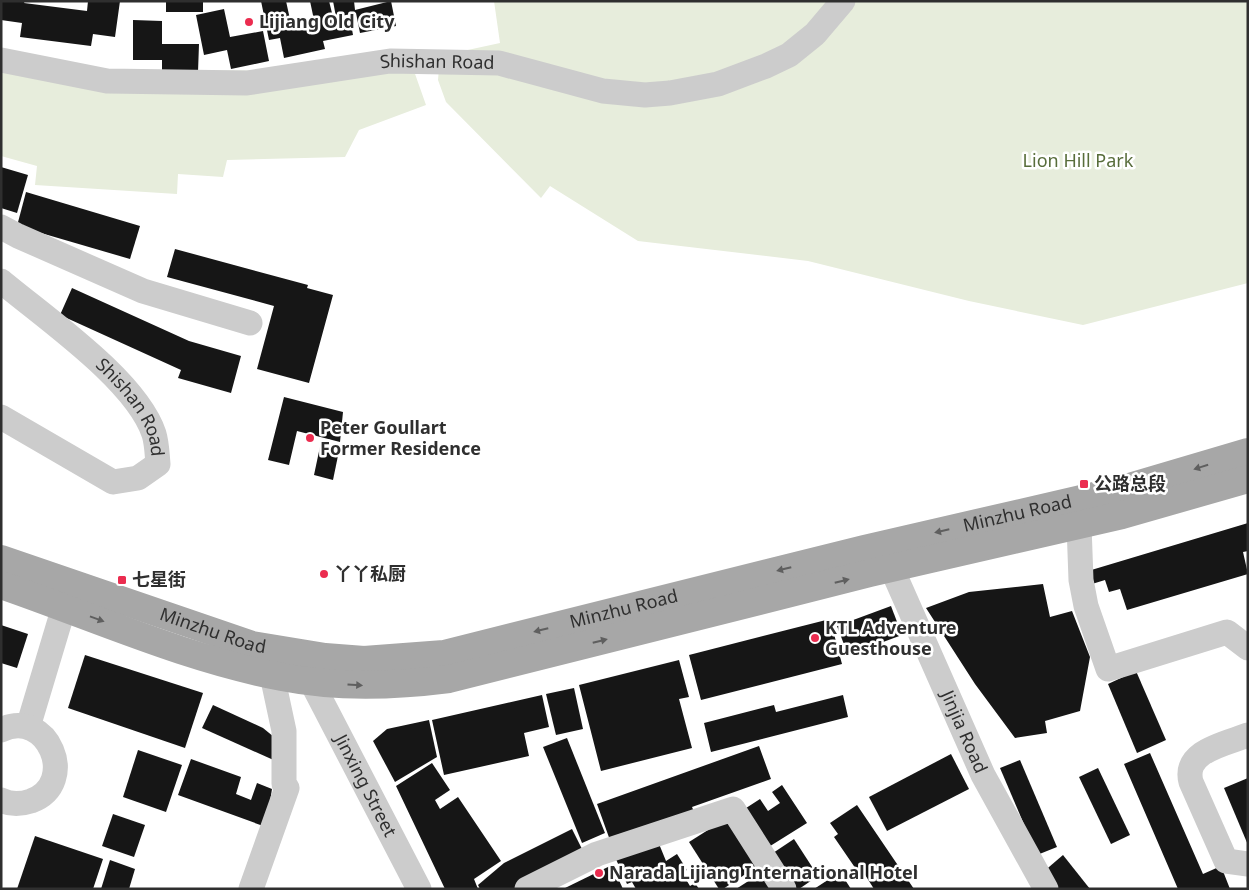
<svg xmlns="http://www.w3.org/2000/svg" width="1249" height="890" viewBox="0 0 1249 890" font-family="'Noto Sans','Noto Sans SC',sans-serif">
<rect width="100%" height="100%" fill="#fff"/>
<g fill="#e7eddc">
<path d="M 494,1 L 1248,1 L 1248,283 L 1083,325 L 969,301 L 808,261 L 638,241 L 550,186 L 541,198 L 446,102 L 438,80 L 440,56 L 500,43 Z"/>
<path d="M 1,70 L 414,71 L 426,105 L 359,130 L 345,157 L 227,160 L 223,177 L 178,174 L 177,194 L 35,185 L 37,166 L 1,156 Z"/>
</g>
<g fill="#161616">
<path d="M 1,1 L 25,1 L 24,3 L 87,11 L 88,1 L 120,1 L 115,37 L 93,34 L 91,46 L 20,37 L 22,23 L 1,20 Z"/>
<rect x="166" y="1" width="37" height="11"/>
<path d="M 261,1 L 286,1 L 291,24 L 314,20 L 310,1 L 329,1 L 334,21 L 350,18 L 353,35 L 323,41 L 325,49 L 284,58 L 280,38 L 269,40 Z"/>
<path d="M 333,1 L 354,1 L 355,10 L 391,1 L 396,26 L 360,33 L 356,13 L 336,17 Z"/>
<path d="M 224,9 L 230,37 L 263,31 L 269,61 L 231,69 L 227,50 L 204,55 L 196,15 Z"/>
<path d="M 133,20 L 162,21 L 162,44 L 199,44 L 198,72 L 162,72 L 162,60 L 133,60 Z"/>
<path d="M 1,167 L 28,175 L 17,213 L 1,208 Z"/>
<path d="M 26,192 L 140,226 L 130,259 L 17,226 Z"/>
<path d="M 175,249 L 308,285 L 307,288 L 333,295 L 309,383 L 257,369 L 274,306 L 167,277 Z"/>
<path d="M 72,288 L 189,341 L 241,356 L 231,393 L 178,378 L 181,370 L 60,315 Z"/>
<path d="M 284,397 L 343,412 L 340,442 L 297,431 L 289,465 L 268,460 Z"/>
<path d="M 321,442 L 340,446 L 333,480 L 314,475 Z"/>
<path d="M 1248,523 L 1248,551 L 1243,552 L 1248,574 L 1127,610 L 1120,589 L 1109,592 L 1105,580 L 1092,584 L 1088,571 Z"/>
<path d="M 1043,584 L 1050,617 L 1072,611 L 1090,657 L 1080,711 L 1045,721 L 1047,733 L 1015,738 L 975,684 L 926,608 L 969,592 Z"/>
<path d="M 891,606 L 902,635 L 848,655 L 837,626 Z"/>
<path d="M 830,619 L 842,664 L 701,700 L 689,655 Z"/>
<path d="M 1,625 L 28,634 L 17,668 L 1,663 Z"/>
<path d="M 85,655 L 203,693 L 185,748 L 68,708 Z"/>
<path d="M 679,660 L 689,697 L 679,699 L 692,748 L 601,771 L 579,685 Z"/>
<path d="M 1136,671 L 1166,740 L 1137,753 L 1108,684 Z"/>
<path d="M 574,688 L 583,729 L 556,735 L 546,694 Z"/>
<path d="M 542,695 L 549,727 L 524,733 L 529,756 L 444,775 L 432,720 Z"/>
<path d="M 843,695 L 848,717 L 711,752 L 704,723 L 774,705 L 776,712 Z"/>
<path d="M 213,705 L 263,728 L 274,737 L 278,762 L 202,728 Z"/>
<path d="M 429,720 L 437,757 L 395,782 L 373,741 L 387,729 Z"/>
<path d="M 567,738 L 605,833 L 582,843 L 543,747 Z"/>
<path d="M 759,746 L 771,779 L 692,807 L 695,814 L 611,843 L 597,804 Z"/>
<path d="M 138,750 L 182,765 L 166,812 L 123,797 Z"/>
<path d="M 1150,753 L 1203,874 L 1221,866 L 1230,889 L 1178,889 L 1124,764 Z"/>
<path d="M 951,754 L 969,789 L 887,831 L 869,797 Z"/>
<path d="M 191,759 L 241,777 L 236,794 L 251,800 L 257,783 L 272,789 L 266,827 L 178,795 Z"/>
<path d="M 1020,760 L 1057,847 L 1037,855 L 1000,768 Z"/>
<path d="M 432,763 L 450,790 L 435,800 L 440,809 L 458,797 L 501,861 L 474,879 L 478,889 L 445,889 L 396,786 Z"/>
<path d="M 1098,768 L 1130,835 L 1111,844 L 1079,777 Z"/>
<path d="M 1248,778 L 1248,845 L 1224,788 Z"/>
<path d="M 782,785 L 807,823 L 767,848 L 743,810 L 760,799 L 768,811 L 780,803 L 772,792 Z"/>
<path d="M 857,805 L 914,889 L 874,889 L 862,870 L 858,872 L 834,837 L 838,834 L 830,823 Z"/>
<path d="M 113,814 L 145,825 L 134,857 L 102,846 Z"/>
<path d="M 727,818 L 758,866 L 723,889 L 719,889 L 689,842 Z"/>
<path d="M 572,829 L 587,859 L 528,889 L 480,889 L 478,885 L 504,863 Z"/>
<path d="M 35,836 L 103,859 L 93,889 L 17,889 Z"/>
<path d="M 657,839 L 666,861 L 677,854 L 687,870 L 682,873 L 690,886 L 695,883 L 699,889 L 636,889 L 632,882 L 627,884 L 615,857 Z"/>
<path d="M 794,839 L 818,876 L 799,889 L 796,889 L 773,853 Z"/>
<path d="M 1063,855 L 1090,889 L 1055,889 L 1042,873 Z"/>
<path d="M 110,860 L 135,869 L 129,889 L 101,889 Z"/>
<path d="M 612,865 L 623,889 L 563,889 Z"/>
<path d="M 840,872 L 851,889 L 814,889 Z"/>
<path d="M 761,873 L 772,889 L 736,889 Z"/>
</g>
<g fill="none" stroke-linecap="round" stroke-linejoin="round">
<g stroke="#ccc" stroke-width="25">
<path id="s1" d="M 1,60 L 107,81 L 247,83 L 390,61 L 499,63 L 603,91 L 645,95 L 670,93 L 718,84 L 766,66 L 789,55 L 815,34 L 843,1"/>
<path d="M 1,227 L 18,236 L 143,291 L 250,323"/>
<path id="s2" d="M 1,281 C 45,318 136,380 154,434 C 157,444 157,454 158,464 L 138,478 L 113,482 L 1,417"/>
<path d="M 1079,525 L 1081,580 L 1086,606 L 1108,669 L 1227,632 L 1248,648"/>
<path id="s3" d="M 892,569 L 983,775 L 1046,889"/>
<path id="s4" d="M 311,681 L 419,889"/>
<path d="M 28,727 L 64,607"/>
<path d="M 1,730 C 47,707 80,783 31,801 C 22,804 11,805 1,800"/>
<path d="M 1248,735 C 1225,744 1183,751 1191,782 L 1226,861 L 1248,864"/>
<path d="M 251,889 L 287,788 L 284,784 L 284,731 L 272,675"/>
<path d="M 527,889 L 597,854 L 733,809 L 784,889"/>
</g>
<g stroke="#a7a7a7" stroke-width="28">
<path id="s5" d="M 1,559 L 252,645 L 325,657 L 364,660 L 444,654 L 864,549 L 1116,491 L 1248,452"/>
<path d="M 1,585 C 94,617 186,659 282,677 C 337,688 394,686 449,679 L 870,573 L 1122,515 L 1248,479"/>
</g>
</g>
<defs><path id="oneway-solid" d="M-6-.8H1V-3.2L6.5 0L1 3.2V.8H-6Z" transform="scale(1.25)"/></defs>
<g fill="#5f5f5f">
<use href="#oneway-solid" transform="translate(1201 467) rotate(163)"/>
<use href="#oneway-solid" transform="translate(942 531) rotate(167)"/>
<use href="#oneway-solid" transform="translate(784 569) rotate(166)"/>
<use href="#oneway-solid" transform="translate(842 581) rotate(-14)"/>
<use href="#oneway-solid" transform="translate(97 619) rotate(20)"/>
<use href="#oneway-solid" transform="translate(541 630) rotate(166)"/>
<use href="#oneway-solid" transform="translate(600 641) rotate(-14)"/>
<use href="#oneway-solid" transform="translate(355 685) rotate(3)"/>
</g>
<g fill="#eb2c4f" stroke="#fff" stroke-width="2">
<circle cx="249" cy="22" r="5"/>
<circle cx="310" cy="438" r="5"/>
<rect x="1079" y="479" width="10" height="10" rx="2.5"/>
<circle cx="324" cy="574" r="5"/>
<rect x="117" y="575" width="10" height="10" rx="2.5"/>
<circle cx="815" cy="638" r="5"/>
<circle cx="599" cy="873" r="5"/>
</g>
<g text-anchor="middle" stroke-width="5" stroke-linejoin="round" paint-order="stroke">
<g font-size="18" font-weight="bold" fill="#2f2f2f" stroke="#fff" text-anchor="start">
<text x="259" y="28">Lijiang Old City</text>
<text x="320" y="434">Peter Goullart<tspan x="320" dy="21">Former Residence</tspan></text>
<text x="1094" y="490">公路总段</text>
<text x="334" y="580">丫丫私厨</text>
<text x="132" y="586">七星街</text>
<text x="825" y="634">KTL Adventure<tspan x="825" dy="21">Guesthouse</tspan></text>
<text x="609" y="879">Narada Lijiang International Hotel</text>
</g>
<g font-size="18" fill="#2f2f2f" stroke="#fff">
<text dy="6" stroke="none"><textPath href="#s1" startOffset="440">Shishan Road</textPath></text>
<text dy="6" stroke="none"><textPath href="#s2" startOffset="184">Shishan Road</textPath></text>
<text dy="6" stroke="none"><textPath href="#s5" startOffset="1049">Minzhu Road</textPath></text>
<text dy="6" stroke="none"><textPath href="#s5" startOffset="644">Minzhu Road</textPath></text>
<text dy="6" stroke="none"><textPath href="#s5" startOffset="224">Minzhu Road</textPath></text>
<text dy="6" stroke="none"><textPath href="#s3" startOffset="178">Jinjia Road</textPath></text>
<text dy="6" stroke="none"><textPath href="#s4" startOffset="118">Jinxing Street</textPath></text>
</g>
<g font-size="18" fill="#586d3b" stroke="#fff">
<text x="1078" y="167">Lion Hill Park</text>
</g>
</g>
<rect width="1249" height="890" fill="none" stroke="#2f2f2f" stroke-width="5"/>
</svg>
